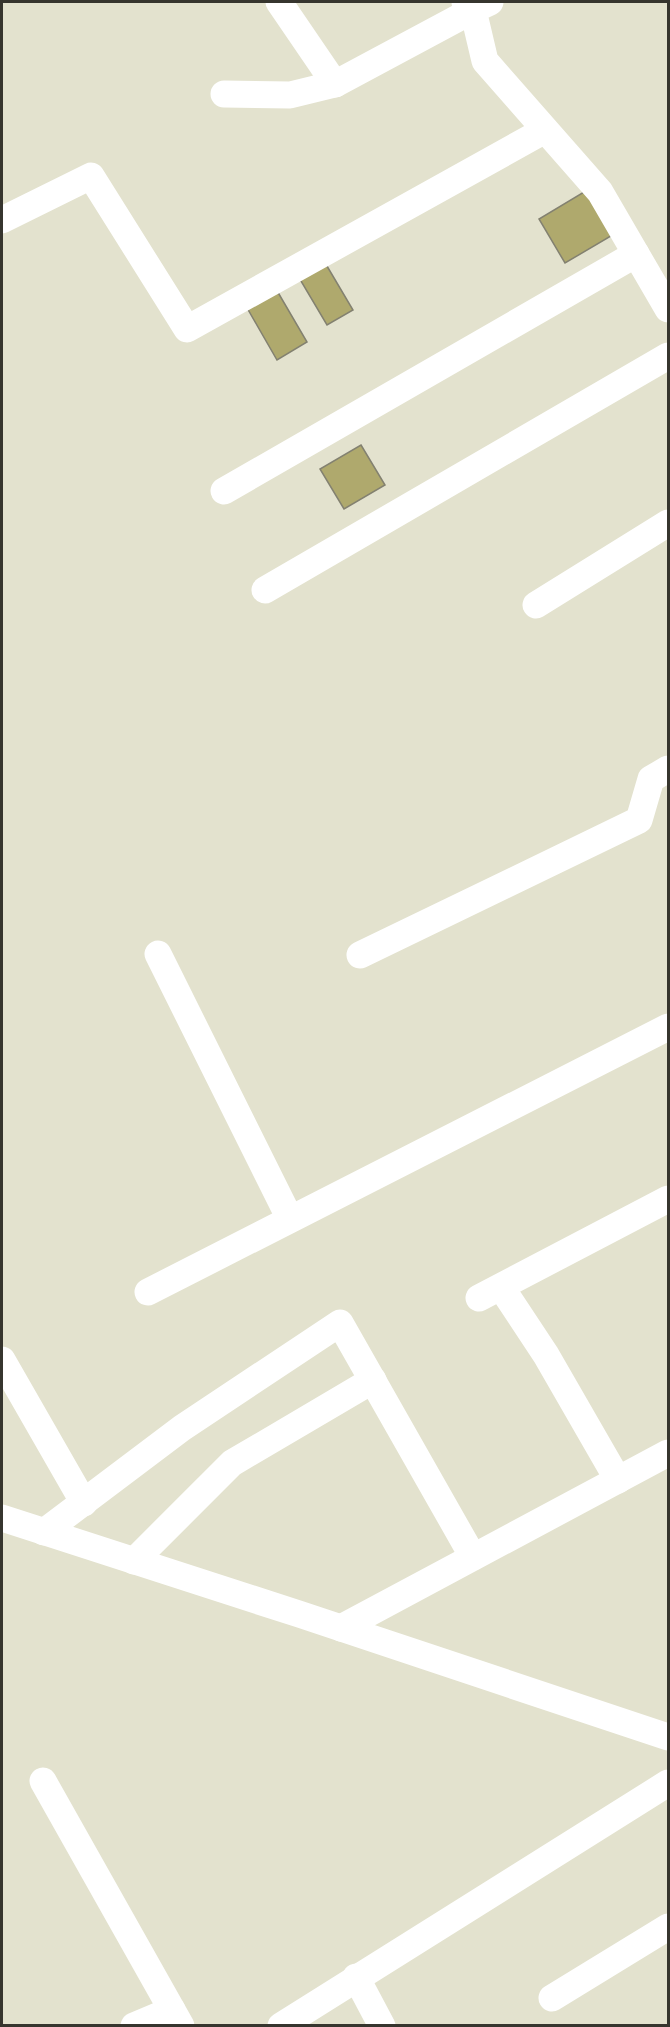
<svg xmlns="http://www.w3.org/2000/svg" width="670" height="2027" viewBox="0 0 670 2027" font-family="Raleway,sans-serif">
<rect width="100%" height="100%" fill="#e3e2ce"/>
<g fill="#afa96d" stroke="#838170" stroke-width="1.5">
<path d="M 589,189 L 616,233 L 565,263 L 539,219 Z"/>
<path d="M 324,261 L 353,310 L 327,325 L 298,276 Z"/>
<path d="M 276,289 L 307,342 L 277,360 L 246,306 Z"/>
<path d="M 361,445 L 385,485 L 344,509 L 320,469 Z"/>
</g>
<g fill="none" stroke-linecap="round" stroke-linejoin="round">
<g stroke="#fff" stroke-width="27">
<path d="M 279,2 L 335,84"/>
<path d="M 490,2 L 473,10 L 485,61 L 600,192 L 668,309"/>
<path d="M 224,94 L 290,95 L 335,84 L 473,10 L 465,2"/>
<path d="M 2,220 L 91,176 L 187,329 L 545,130"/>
<path d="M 224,491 L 636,254"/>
<path d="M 265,590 L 668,356"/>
<path d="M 536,605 L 668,523"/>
<path d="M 158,954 L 290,1219"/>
<path d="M 360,955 L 639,820 L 651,779 L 668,769"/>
<path d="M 501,1287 L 546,1355 L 618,1480"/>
<path d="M 148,1292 L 668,1027"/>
<path d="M 479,1298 L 668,1199"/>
<path d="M 2,1360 L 84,1503"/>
<path d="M 2,1518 L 299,1614 L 668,1737"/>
<path d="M 44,1532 L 182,1428 L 340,1323 L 473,1557"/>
<path d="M 134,1561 L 232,1463 L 373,1380"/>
<path d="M 341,1628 L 668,1453"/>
<path d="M 43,1781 L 181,2026"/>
<path d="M 356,1977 L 382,2026"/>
<path d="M 552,1998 L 668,1927"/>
<path d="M 134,2026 L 172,2010"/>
<path d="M 281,2026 L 668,1783"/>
</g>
</g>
<rect width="670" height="2027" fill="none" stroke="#36352e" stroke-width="6"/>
</svg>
